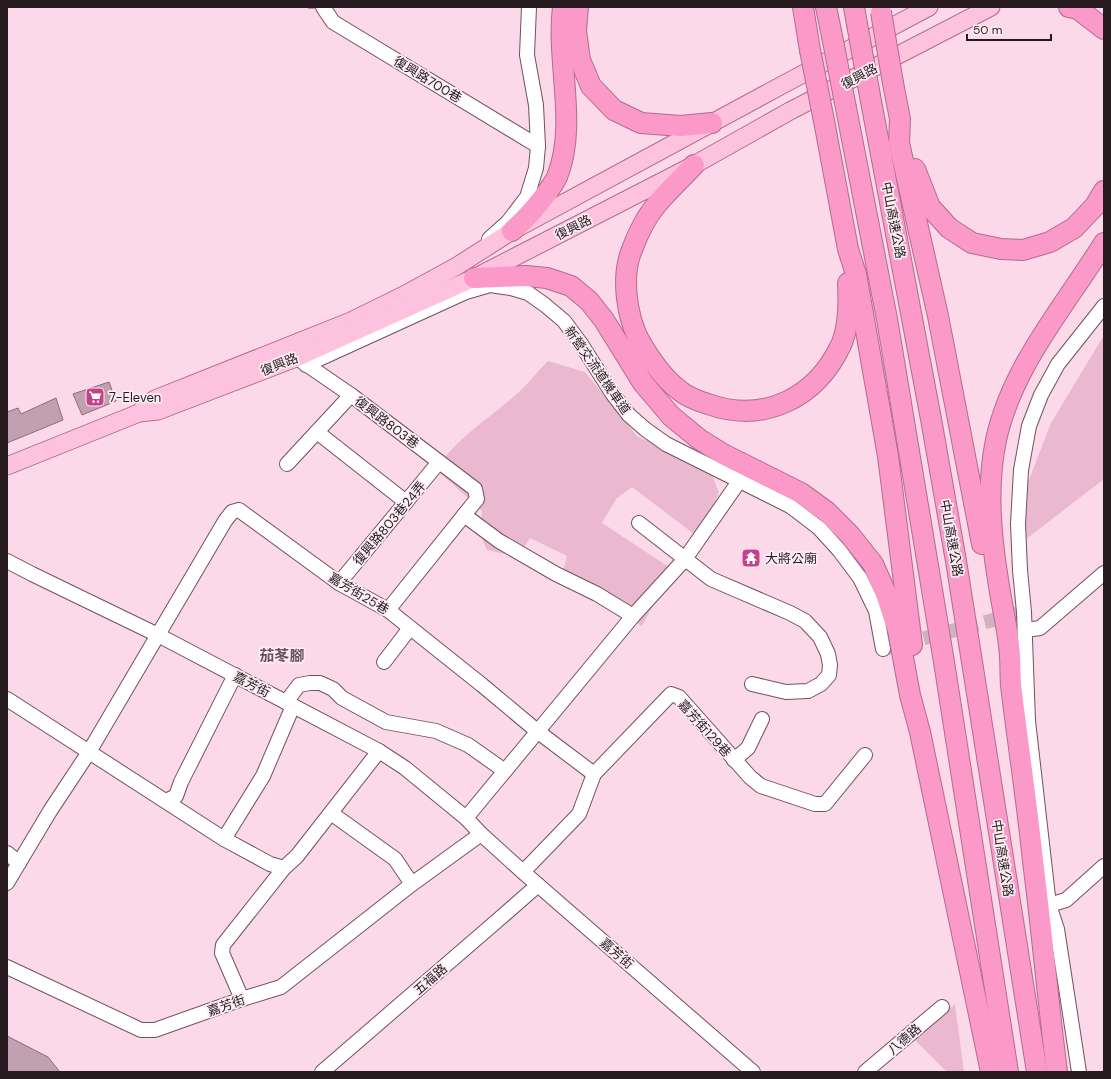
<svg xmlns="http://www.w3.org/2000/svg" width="1111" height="1079" viewBox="0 0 1111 1079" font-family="'DM Sans','Noto Sans TC',sans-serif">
<rect width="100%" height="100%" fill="#fcd9e8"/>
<g fill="#ebb9cf">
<path d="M 1104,335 L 1104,479 L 1025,540 L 1027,485 L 1051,423 Z"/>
<path d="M 548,361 L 585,372 L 637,436 L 711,472 L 719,493 L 698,537 L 632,487 L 616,499 L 602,523 L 672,569 L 642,626 L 560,584 L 567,556 L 530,538 L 518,557 L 487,550 L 479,532 L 482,511 L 436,469 C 458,436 492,417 521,390 C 530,381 539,370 548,361 Z"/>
<path d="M 955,1004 L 964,1072 L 947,1072 L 914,1039 Z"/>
</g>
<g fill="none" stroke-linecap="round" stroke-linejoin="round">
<path stroke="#b36f90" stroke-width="3.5" d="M 309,7 L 314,7"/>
</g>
<g fill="#c1a0af" stroke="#8c6e7b">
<path d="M 109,382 L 116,401 L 82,415 L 73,394 Z"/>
<path d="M 56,398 L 63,420 L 7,443 L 7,412 L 18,408 L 21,414 Z"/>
<path d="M 7,1036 L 48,1057 L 60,1072 L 7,1072 Z"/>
</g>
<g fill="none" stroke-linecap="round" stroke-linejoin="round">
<path stroke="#d1b3c0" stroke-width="14" stroke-dasharray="14 7" stroke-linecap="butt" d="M 883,649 L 1024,612"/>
<g stroke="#6f525f" stroke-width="16">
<g id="minor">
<path d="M 323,7 L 333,22 L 538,146"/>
<path d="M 489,239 L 508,222 L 527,197 L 536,168 L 538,146 L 536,105 L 527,55 L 529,7"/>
<path d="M 300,360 L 351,395 L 475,489 L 477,499 L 388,610"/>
<path d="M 306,365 L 466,292 L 490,285 L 511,288 L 528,293 L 545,305 L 564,321 L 581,344 L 612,393 L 629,415 L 645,429 L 666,444 L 790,506 L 819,528 L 839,550 L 860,578 L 876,611 L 883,649"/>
<path d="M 317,432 L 406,502"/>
<path d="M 287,464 L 351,395"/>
<path d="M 464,515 L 499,541 L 556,574 L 597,594 L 633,616"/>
<path d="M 639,523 L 711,579 L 790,613 L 805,621 L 820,637 L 828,654 L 830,665 L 829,675 L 821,684 L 808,691 L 786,692 L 752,684"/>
<path d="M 7,561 L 32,574 L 158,635 L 379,751 L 405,768 L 466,818 L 481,834 L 523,872 L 753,1072"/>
<path d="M 339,583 L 406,502 L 439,462"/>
<path d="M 1025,630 L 1040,628 L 1104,573"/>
<path d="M 384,662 L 410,628"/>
<path d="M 7,699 L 224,839 L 270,864 L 284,868"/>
<path d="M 286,702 L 299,685 L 310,683 L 320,683 L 333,689 L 342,698 L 386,722 L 436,731 L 468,745 L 505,771"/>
<path d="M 734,760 L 748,748 L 762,719"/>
<path d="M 166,801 L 176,796 L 181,782 L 235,675"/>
<path d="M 331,813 L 395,859 L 412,884"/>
<path d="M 466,818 L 633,616 L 685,559 L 740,480"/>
<path d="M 224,839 L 263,776 L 293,706"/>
<path d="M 7,853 L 19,863"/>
<path d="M 523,872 L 579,814 L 594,774 L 671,694 L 679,697 L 750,777 L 761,786 L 815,804 L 825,804 L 865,755"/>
<path d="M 7,883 L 50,811 L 89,752 L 225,521 L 232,512 L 239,510 L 339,583 L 388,610 L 482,685 L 537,731 L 594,774"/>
<path d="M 1049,905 L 1066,900 L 1104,866"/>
<path d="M 7,967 L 141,1030 L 155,1030 L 242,999 L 281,987 L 412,884 L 481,834"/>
<path d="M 242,999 L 222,953 L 223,945 L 284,868 L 297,856 L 379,751"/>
<path d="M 322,1072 L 498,920 L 538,885"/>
<path d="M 865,1072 L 942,1007"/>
<path d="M 1079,1072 L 1057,929 L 1049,905 L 1028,721 L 1024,612 L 1020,570 L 1018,524 L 1021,470 L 1029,426 L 1041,395 L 1058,364 L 1104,306"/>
</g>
</g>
<g stroke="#b06d8d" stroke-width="19">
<g id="major">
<path d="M 139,413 L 155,399 L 351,321 L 404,295 L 457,266 L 512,231 L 786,83 L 929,7"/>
<path d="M 7,466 L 139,413 L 158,411 L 296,358 L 474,278 L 694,165 L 790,111 L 991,7"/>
</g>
</g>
<g stroke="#b06d8d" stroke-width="22">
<g id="highway">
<path d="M 578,7 L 576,31 L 580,60 L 591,86 L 614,110 L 641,123 L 681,126 L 712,123"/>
<path d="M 803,7 L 810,50"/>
<path d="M 826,7 L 832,36"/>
<path d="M 854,7 L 857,24"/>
<path d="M 1069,7 L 1078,9 L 1104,29"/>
<path d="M 893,83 L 900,119 L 899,143 L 938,316 L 982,544"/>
<path d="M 870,96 L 931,419 L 956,561 L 1037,1072"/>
<path d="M 846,108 L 887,319 L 944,662 L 1008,1072"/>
<path d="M 824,121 L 848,249 L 856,274 L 888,456 L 912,645"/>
<path d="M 694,165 C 682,178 668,191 657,204 C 645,218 636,238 630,255 C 622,280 627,315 638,338 C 648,356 662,377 679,390 C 687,397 698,401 708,404 C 764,424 816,398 841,345 C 849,327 849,302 848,283"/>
<path d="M 915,169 L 930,207 L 949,228 L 972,243 L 1001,249 L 1023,250 L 1050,242 L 1074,228 L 1095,206 L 1104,191"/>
<path d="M 512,231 C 526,219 538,205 549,190 C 551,186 555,182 557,177 C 578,125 556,62 563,7"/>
<path d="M 474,278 L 526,276 L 547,278 L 571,286 L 589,301 L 604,320 L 643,383 L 671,416 L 699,439 L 723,454 L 801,493 L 827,512 L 850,535 L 873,564 L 885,591 L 898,630 L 910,695 L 920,732 L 991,1072"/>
<path d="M 1057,1072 C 1048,1002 1042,931 1033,861 C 1027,802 1018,744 1011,685 C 1010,672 1011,659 1009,646 C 1007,626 1002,606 999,586 C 991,538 986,488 996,440 C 1012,366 1065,306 1104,243"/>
</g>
</g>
<use href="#minor" stroke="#fff" stroke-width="14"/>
<use href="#major" stroke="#fdc2de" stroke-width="17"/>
<use href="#highway" stroke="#fb99c8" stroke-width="20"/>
<g stroke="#b06d8d" stroke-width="22" stroke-linecap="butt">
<g id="highway-bridge">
<path d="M 881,12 L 893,83"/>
<path d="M 857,24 L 870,96"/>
<path d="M 832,36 L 846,108"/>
<path d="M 810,50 L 824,121"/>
</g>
</g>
<use href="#highway-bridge" stroke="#fb99c8" stroke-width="20"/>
</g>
<defs>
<g id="supermarket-square" transform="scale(1)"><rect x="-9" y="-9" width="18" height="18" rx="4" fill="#c4428a" stroke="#fbedf3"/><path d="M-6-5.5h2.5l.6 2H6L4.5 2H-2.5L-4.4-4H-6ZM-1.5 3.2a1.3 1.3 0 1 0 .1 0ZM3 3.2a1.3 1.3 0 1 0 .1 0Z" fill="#fff"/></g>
<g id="temple-square" transform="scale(1)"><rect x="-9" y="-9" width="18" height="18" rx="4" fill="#c4428a" stroke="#fbedf3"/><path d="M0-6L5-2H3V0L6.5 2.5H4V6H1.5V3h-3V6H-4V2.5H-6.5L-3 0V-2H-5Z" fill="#fff"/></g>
</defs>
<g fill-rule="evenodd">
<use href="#supermarket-square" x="95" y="397"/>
<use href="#temple-square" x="751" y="558"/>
</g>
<g text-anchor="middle" stroke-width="3.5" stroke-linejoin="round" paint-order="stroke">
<g font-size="13" fill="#261a1f" stroke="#fbedf3">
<text transform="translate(859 76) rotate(-28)" y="5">復興路</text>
<text transform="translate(428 79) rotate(31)" y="5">復興路700巷</text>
<text transform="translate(894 220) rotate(79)" y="5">中山高速公路</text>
<text transform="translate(573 227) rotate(-27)" y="5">復興路</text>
<text transform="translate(279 364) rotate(-22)" y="5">復興路</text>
<text transform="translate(598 370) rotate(55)" y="5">新營交流道機車道</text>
<text transform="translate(387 422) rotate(37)" y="5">復興路803巷</text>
<text transform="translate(389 523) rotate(-50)" y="5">復興路803巷24弄</text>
<text transform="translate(952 538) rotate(80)" y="5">中山高速公路</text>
<text transform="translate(359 593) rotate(31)" y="5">嘉芳街25巷</text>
<text transform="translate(252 684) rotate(27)" y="5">嘉芳街</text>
<text transform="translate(705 728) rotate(48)" y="5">嘉芳街129巷</text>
<text transform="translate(1003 858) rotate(81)" y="5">中山高速公路</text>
<text transform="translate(617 953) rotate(41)" y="5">嘉芳街</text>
<text transform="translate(430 979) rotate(-41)" y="5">五福路</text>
<text transform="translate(226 1005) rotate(-19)" y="5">嘉芳街</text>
<text transform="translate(904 1039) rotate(-41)" y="5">八德路</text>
</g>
<g font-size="13" fill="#261a1f" stroke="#fbedf3" text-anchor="start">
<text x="109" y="402">7-Eleven</text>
<text x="765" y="563">大將公廟</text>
</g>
<g font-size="15" font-weight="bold" fill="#6a4e5b" stroke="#fbedf3">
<text x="282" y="661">茄苳腳</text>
</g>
</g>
<rect width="1111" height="1079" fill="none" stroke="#261a1f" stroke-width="16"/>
<path d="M967 34v6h84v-6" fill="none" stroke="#261a1f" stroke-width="2"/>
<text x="973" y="34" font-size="12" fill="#261a1f" stroke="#fbedf3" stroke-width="3" paint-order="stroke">50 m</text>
</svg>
